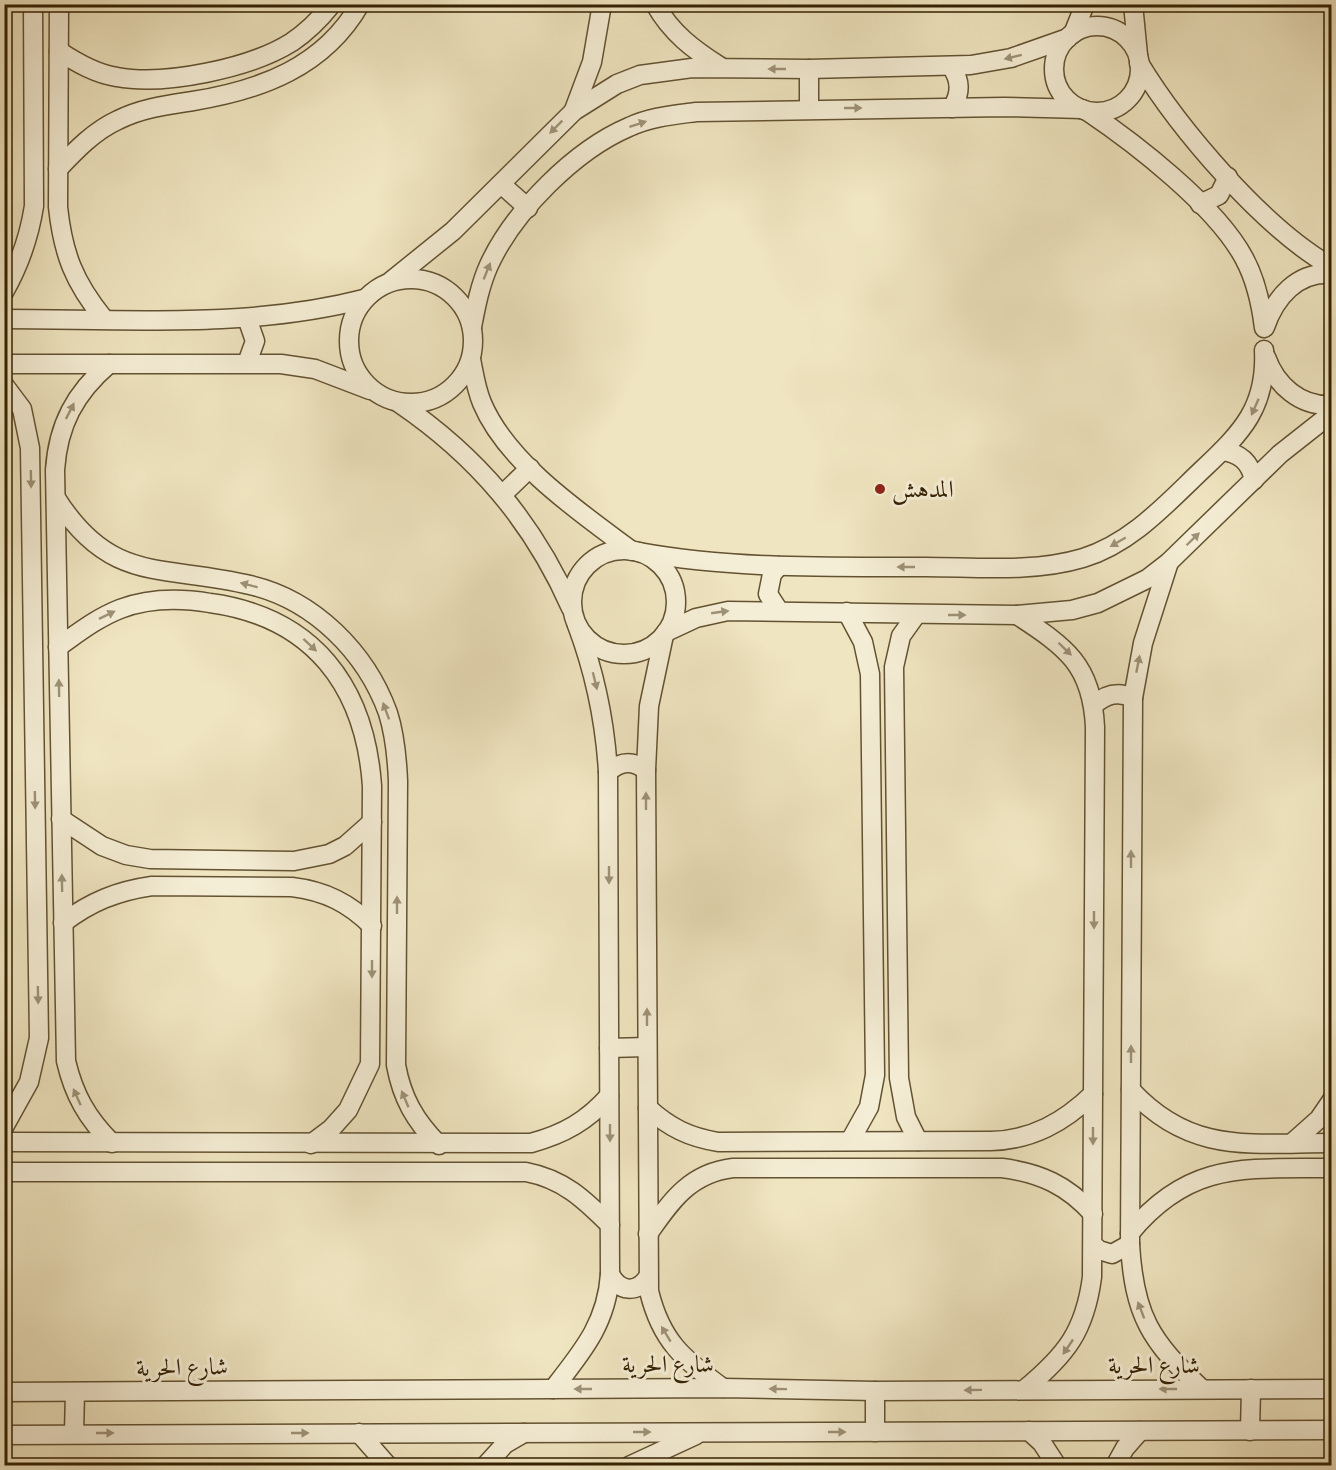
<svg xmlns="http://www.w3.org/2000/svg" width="1336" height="1470" viewBox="0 0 1336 1470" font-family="'IM FELL Great Primer',Amiri,serif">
<rect width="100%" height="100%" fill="#efe5c0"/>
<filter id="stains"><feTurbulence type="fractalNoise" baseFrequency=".00333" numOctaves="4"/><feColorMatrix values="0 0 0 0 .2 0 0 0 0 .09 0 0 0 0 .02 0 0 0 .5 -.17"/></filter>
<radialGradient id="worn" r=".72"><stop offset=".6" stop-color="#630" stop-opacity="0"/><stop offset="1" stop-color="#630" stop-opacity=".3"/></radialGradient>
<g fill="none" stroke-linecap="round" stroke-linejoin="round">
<g stroke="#635232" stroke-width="21">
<g id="minor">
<path d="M 59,4 L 58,207 C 63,254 74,282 104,319"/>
<path d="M 655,4 C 671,33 694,50 721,67"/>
<path d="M 1133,4 L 1138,55"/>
<circle cx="1097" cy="69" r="43"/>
<path d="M 1073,34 L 1085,4"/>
<path d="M 59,51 C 77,63 96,74 117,77 C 165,86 251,68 292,42 C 307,32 320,19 332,4"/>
<path d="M 1139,63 C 1179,129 1264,229 1332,267"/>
<path d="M 951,66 C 961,81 961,93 952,108"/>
<path d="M 809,69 L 809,109"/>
<path d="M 574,110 L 592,62 L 602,4"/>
<path d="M 1087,111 C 1136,144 1216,206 1244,258 C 1256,280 1261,303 1264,328"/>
<path d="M 58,169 C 76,150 94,131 118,120 C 142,108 167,105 193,101 C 261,90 324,67 360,4"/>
<path d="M 501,184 L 528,208"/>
<path d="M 1200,204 L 1219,195 L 1228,177"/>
<circle cx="411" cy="341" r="62"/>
<path d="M 391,281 L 453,231 L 574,111 L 617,84 L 640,75 L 692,68 L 809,69 L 971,65 L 1011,58 L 1068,38"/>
<path d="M 4,292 C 20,264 29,238 34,206 L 33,4"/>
<path d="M 4,319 C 124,319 248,329 364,299"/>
<path d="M 472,327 C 476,306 480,285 489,265 C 514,211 575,150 629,127 C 650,117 673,115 696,112 L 1004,107 L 1082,109"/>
<path d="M 1265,327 C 1275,298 1297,271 1332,274"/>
<path d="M 1266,357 C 1276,385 1300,407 1332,405"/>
<path d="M 471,359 C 474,374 476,389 482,403 C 507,463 581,513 632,551"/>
<path d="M 247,363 L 255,341 L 247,318"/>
<path d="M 4,364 L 281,364 L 315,369 L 370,390"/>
<path d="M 109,364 C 75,393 58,425 55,470 L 66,1061 C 74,1095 87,1118 112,1143"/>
<path d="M 4,385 L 22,409 L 30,448 L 39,1038 L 29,1082 L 4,1127"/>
<path d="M 399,403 C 477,456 533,522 571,608"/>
<path d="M 1222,451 C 1240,453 1250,462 1254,480"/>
<path d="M 503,494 L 530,468"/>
<path d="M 56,498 C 111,585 163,564 250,585 C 314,600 366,652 388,713 C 395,735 397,758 398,781 L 396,1065 C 402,1098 415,1121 439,1145"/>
<circle cx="624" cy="602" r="52"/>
<path d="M 639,552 C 733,569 829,567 925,567 C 976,567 1033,573 1083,558 C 1132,543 1167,503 1203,469 C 1242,432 1267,407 1264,350"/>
<path d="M 1169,562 L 1143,643 L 1133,698 L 1130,1244 C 1134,1315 1150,1341 1202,1389"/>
<path d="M 779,566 L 772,574 L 768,594 L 779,611"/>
<path d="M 847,612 L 863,642 L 870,674 L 875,1075 L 869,1107 L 850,1141"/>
<path d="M 916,615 L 901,636 L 894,667 L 899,1078 L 906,1117 L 918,1141"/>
<path d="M 1017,615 C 1066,647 1092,665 1095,727 L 1092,1277 C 1085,1331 1066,1355 1025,1389"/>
<path d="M 666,632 L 696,618 L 728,611 L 1017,615 L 1072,610 L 1098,603 L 1147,579 L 1169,562 L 1280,454 L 1332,413"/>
<path d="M 664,635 L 649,706 L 646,770 L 649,1291 C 661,1341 683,1359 723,1388"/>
<path d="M 58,647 C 78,633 97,618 120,609 C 149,598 180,598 210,603 C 313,617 365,686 372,786 L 370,1064 L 348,1110 L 331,1129 L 311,1144"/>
<path d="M 1094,705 C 1106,694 1118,691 1133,698"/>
<path d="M 608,772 C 621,761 632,760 646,770"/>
<path d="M 61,819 L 102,846 L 126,855 L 150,859 L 294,861 L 329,854 L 345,846 L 372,822"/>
<path d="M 63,923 C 90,902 117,891 152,886 L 292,887 C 325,891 349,903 372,926"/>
<path d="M 609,1048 L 647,1047"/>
<path d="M 1131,1090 C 1191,1155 1251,1143 1332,1143"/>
<path d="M 648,1108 C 670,1128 689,1137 718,1142 L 991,1141 C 1032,1140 1064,1122 1093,1094"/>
<path d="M 4,1142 L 531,1143 C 564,1134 587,1121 609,1096"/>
<path d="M 1292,1143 L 1319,1119 L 1332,1100"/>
<path d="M 4,1172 L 526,1172 C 563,1179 584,1199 610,1225"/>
<path d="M 1130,1233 C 1190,1160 1246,1169 1332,1168"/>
<path d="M 648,1234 C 671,1201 690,1173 733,1168 L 1002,1168 C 1040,1173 1067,1185 1093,1214"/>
<path d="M 1093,1245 L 1099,1250 L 1112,1254 L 1130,1244"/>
<path d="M 610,1274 C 619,1292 637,1294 648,1277"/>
<path d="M 553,1389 C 582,1352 607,1323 610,1274 L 608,772 C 605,721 595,673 577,625"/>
<path d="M 875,1391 L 875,1432"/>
<path d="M 4,1392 L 723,1388 L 875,1391 L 1332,1389"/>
<path d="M 1029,1431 L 1042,1443 L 1057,1466"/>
<path d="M 1250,1431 L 1251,1389"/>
<path d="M 74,1433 L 75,1392"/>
<path d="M 359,1433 L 388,1466"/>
<path d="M 4,1435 L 1332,1430"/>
<path d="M 485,1466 L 505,1444 L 524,1433"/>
<path d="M 629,1466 L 696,1435"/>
<path d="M 1115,1466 L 1125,1448 L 1140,1431"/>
</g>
</g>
<use href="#minor" stroke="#f5eed6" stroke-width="18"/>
</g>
<defs><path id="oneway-solid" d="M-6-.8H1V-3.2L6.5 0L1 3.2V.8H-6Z" transform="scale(1.5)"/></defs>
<g fill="#9e9277">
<use href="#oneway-solid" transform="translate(1013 57) rotate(166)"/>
<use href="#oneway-solid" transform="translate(777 69) rotate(-180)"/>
<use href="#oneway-solid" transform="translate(853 108)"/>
<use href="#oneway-solid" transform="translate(638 124) rotate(-18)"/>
<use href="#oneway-solid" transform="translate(556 127) rotate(135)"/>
<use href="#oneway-solid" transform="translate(487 271) rotate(-68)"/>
<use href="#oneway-solid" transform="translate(1255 407) rotate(114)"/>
<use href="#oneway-solid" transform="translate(70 411) rotate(-63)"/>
<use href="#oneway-solid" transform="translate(31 479) rotate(89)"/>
<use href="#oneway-solid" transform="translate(1193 539) rotate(-44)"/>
<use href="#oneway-solid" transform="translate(1118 542) rotate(150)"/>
<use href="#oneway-solid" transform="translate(906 567) rotate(-180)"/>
<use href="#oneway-solid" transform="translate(249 585) rotate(-165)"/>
<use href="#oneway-solid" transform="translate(720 612) rotate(-8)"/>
<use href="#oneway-solid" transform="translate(107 615) rotate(-26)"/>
<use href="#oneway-solid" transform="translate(957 615)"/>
<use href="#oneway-solid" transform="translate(310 645) rotate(43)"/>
<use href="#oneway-solid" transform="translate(1065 649) rotate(44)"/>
<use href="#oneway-solid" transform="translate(1138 664) rotate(-79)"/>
<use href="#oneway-solid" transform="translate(595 681) rotate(76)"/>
<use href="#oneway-solid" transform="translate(59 688) rotate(-91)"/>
<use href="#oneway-solid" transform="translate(386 711) rotate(-110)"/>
<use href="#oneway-solid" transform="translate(35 800) rotate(89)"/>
<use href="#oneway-solid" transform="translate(646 801) rotate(-90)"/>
<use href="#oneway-solid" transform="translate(1131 859) rotate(-90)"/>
<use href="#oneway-solid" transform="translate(609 875) rotate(90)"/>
<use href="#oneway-solid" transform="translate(62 883) rotate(-91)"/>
<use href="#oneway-solid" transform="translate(397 905) rotate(-90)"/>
<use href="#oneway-solid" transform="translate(1094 920) rotate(90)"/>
<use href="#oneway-solid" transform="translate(372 969) rotate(90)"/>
<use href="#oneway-solid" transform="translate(38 995) rotate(89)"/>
<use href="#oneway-solid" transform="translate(647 1017) rotate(-90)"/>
<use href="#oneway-solid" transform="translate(1131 1054) rotate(-90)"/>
<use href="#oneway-solid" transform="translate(77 1097) rotate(-114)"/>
<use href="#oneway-solid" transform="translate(405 1099) rotate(-113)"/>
<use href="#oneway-solid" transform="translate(610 1133) rotate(90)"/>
<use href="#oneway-solid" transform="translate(1093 1136) rotate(90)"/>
<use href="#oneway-solid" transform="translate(1141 1310) rotate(-111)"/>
<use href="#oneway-solid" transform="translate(666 1334) rotate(-121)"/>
<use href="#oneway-solid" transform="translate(1068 1347) rotate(124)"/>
<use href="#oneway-solid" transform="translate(583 1389) rotate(180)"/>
<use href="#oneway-solid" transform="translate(778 1389) rotate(-179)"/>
<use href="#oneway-solid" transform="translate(1168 1389) rotate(180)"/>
<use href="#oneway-solid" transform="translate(973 1390) rotate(179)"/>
<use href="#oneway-solid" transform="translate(642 1432)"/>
<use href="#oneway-solid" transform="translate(837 1432)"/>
<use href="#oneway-solid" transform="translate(105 1433)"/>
<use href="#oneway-solid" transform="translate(300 1433)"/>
</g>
<circle fill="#8f2418" stroke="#f5eed6" stroke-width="2" cx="880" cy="489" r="6"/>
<g text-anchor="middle" stroke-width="6" stroke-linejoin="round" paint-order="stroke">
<g font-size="24" fill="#342103" stroke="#f5eed6" text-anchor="start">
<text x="892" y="497">المدهش</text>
</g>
<g font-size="24" fill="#342103" stroke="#f5eed6">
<text x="668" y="1372">شارع الحرية</text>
<text x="1154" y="1373">شارع الحرية</text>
<text transform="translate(182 1367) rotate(-1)" y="8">شارع الحرية</text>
</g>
</g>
<rect width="1336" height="1470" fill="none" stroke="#efe5c0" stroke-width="24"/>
<rect x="6" y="6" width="1324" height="1458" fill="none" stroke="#342103" stroke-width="3"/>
<rect x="12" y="12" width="1312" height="1446" fill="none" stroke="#342103" stroke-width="1.5"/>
<rect width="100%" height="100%" filter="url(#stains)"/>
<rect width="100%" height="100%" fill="url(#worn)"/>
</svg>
